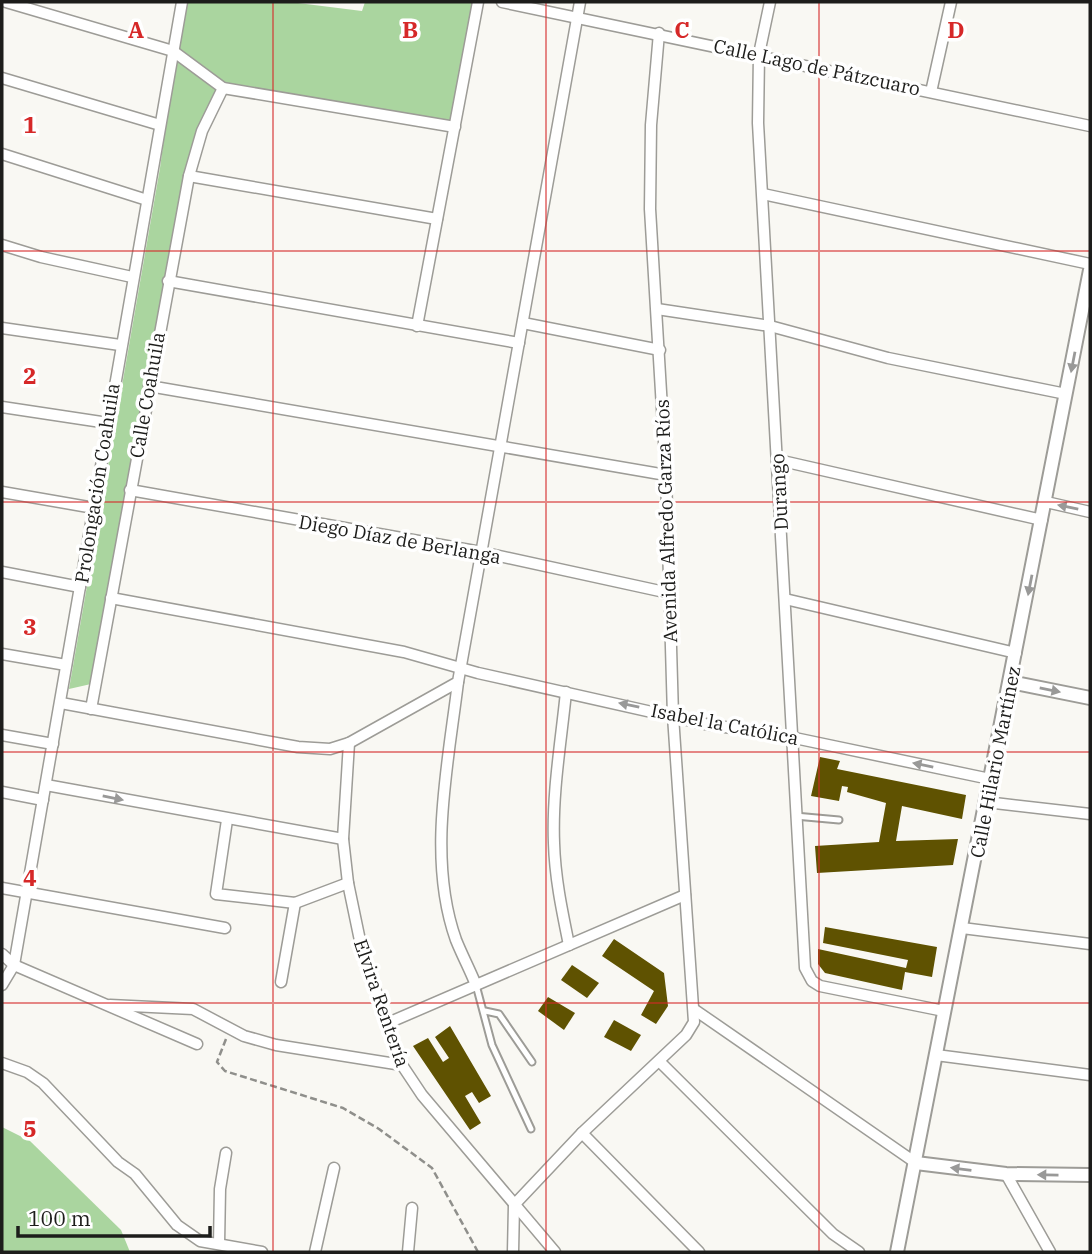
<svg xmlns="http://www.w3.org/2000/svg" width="1092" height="1254" viewBox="0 0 1092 1254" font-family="'IBM Plex Serif',serif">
<rect width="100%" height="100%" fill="#f9f8f3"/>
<g fill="#aad59f">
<path d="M 182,2 L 290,2 L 362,11 L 365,2 L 478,2 L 455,127 L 223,88 L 202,131 L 91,684 L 69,689 L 160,168 Z"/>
<path d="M 2,1127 L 30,1141 L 121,1230 L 130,1252 L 2,1252 Z"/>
</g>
<g fill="#5f5201">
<path d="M 820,757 L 840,761 L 837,769 L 966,795 L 962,819 L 902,806 L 896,841 L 958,839 L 953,865 L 817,873 L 815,846 L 879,842 L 886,803 L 847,792 L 848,787 L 842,786 L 839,801 L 811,796 Z"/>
<path d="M 825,927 L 937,947 L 932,977 L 905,972 L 902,990 L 825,973 L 818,964 L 818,949 L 906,968 L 908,960 L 823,943 Z"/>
<path d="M 614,939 L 664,973 L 668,1006 L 656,1024 L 641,1015 L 654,991 L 602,956 Z"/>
<path d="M 572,965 L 599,983 L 587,998 L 561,980 Z"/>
<path d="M 548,997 L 575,1013 L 564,1030 L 538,1011 Z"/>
<path d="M 614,1020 L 641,1035 L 631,1051 L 604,1037 Z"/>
<path d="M 450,1026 L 491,1096 L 479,1103 L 472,1092 L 465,1096 L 481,1123 L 470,1130 L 413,1046 L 428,1038 L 443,1062 L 449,1058 L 435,1037 Z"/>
</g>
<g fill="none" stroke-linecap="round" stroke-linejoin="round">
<g stroke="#9d9c97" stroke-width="9">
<g id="service">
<path d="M 795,816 L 839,820"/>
<path d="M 476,985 L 492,1045 L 531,1129"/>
<path d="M 485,1011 L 499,1014 L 532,1062"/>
</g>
</g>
<g stroke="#9d9c97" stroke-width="13">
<g id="minor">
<path d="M 6,2 L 173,51 L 223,88 L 455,127"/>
<path d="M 502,2 L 1090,126"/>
<path d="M 770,2 L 759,54 L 758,123 L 805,968 L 812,981 L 820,986 L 944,1011"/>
<path d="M 2,78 L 160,125"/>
<path d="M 931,92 L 951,2"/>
<path d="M 2,154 L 147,200"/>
<path d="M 189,176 L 437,219"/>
<path d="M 763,194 L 1090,264"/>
<path d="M 2,245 L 41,257 L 132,277"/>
<path d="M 168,281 L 519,343"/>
<path d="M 657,309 L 770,326 L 888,358 L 1066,394"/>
<path d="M 523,323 L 660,350"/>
<path d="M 417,326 L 478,2"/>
<path d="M 2,328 L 120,345"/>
<path d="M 149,386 L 666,475"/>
<path d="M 2,407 L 108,423"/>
<path d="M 778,460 L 1042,520"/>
<path d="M 130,490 L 481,552 L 669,593"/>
<path d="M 2,492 L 94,508"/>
<path d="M 1046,502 L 1090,512"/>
<path d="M 2,572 L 80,587"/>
<path d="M 111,598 L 404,652 L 478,673 L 705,724 L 790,737 L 990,779"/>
<path d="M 785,599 L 1016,653"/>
<path d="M 2,654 L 66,665"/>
<path d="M 458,682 C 448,765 427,859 456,940 C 462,955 470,970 476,985"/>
<path d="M 566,692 C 561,742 552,793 554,843 C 555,878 562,911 569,945"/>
<path d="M 61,703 L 298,747 L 330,749 L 349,743 L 458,682 L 580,2"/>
<path d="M 91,709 L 189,176 L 202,131 L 223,88"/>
<path d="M 2,735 L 53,744"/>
<path d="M 349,743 L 343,839 L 348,883 L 363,955 L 402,1065 L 422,1095 L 555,1252"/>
<path d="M 46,785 L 343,839"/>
<path d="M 2,792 L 43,800"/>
<path d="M 986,802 L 1090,814"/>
<path d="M 227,820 L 216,894 L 295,903 L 348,883"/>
<path d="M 2,888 L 225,928"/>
<path d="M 962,928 L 1090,944"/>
<path d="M 2,954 L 14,965 L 197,1044"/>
<path d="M 281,982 L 295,903"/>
<path d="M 2,985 L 14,965 L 182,2"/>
<path d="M 110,1005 L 193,1009 L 244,1036 L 276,1045 L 402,1065"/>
<path d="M 695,1010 L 916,1163"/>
<path d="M 388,1023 L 685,895"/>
<path d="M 936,1055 L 1090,1075"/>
<path d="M 659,1061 L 833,1234 L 859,1252"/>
<path d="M 2,1063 L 27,1072 L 43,1083 L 118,1162 L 135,1174 L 177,1225 L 200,1241 L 262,1252"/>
<path d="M 582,1133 L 699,1252"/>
<path d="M 1006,1174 L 1050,1252"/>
<path d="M 219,1244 L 220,1189 L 226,1153"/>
<path d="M 315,1252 L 334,1168"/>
<path d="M 408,1252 L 412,1208"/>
<path d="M 513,1252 L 514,1205 L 582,1133 L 686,1035 L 694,1022 L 673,716 L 666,475 L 650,209 L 651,125 L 659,33"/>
</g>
</g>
<g stroke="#9d9c97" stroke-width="16">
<g id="tertiary">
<path d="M 1010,682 L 1090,698"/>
<path d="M 916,1163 L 1006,1174 L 1090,1175"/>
<path d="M 897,1252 L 1090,270"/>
</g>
</g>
<path stroke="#8f8f8b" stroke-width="2.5" stroke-dasharray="7 3.5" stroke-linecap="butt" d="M 226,1039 L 217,1062 L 225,1071 L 343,1108 L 379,1129 L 432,1168 L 478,1252"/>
<use href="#service" stroke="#fff" stroke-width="5"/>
<use href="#minor" stroke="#fff" stroke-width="10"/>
<use href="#tertiary" stroke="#fff" stroke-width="12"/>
</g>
<defs><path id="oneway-solid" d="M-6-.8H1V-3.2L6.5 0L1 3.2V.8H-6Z" transform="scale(1.75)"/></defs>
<g fill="#999998">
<use href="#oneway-solid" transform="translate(1073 362) rotate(101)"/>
<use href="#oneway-solid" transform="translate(1068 507) rotate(-168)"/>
<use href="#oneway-solid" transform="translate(1030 585) rotate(101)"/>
<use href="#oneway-solid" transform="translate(1050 690) rotate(11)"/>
<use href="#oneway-solid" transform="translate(629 705) rotate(-168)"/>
<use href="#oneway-solid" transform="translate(923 765) rotate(-168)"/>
<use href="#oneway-solid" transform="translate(113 798) rotate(11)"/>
<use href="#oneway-solid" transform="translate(961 1169) rotate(-173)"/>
<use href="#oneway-solid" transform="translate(1048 1175) rotate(-179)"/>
</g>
<path fill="none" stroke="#d62828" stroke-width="2" stroke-opacity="0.55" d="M 273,2 L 273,1252M 546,2 L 546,1252M 819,2 L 819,1252M 2,251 L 1090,251M 2,502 L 1090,502M 2,752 L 1090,752M 2,1003 L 1090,1003"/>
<g text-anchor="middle" stroke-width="7" stroke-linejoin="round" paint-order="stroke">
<g font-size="19" fill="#1d1d1b" stroke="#fff">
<text transform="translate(817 67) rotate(12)" y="7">Calle Lago de Pátzcuaro</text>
<text transform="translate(147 395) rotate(-80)" y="7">Calle Coahuila</text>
<text transform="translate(97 483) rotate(-81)" y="7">Prolongación Coahuila</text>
<text transform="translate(779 492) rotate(-93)" y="7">Durango</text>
<text transform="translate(666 521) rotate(-92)" y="7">Avenida Alfredo Garza Ríos</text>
<text transform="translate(400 539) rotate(10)" y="7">Diego Díaz de Berlanga</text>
<text transform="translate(725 724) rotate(11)" y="7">Isabel la Católica</text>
<text transform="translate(995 762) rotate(-79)" y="7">Calle Hilario Martínez</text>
<text transform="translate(382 1003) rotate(71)" y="7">Elvira Rentería</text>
</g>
</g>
<g font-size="23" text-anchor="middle" font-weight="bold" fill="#d62828" stroke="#fff" stroke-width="7" stroke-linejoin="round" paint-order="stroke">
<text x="136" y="38">A</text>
<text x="410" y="38">B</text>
<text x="682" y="38">C</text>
<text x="956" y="38">D</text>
<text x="30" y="133">1</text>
<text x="30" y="384">2</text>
<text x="30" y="635">3</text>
<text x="30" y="886">4</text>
<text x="30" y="1137">5</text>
</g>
<rect width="1092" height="1254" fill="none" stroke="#1d1d1b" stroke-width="7"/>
<path d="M18 1226v10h192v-10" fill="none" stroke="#1d1d1b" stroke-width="3.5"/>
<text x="28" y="1226" font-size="21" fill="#1d1d1b" stroke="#ffffff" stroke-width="5" paint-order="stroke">100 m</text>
</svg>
